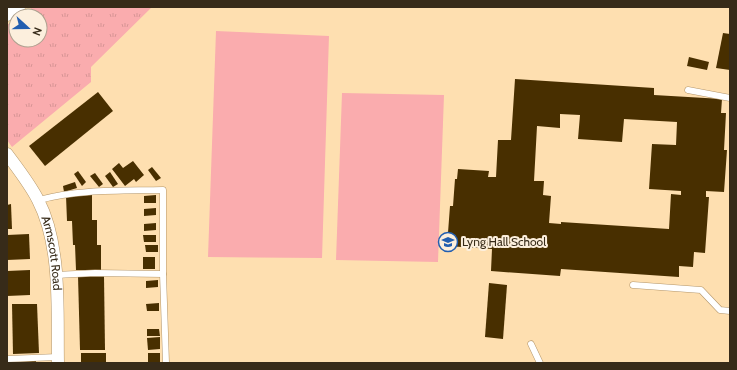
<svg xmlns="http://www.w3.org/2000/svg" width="737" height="370" viewBox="0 0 737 370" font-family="Cabin,sans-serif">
<defs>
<pattern id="park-tufts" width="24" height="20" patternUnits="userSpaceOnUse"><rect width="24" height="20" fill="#faacae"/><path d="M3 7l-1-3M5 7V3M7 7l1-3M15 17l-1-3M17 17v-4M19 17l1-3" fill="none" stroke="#d79495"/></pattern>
</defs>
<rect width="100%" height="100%" fill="#fedfb0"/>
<path fill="url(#park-tufts)" d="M 33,7 L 152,7 L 91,67 L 91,82 L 12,147 L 7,140 L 7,25 L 16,19 L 16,40 L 40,40 L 40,16 L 20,16 Z"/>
<g fill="#faacae">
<path d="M 216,31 L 329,36 L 322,258 L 208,257 Z"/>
<path d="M 342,93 L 444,95 L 438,262 L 336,260 Z"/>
</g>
<g fill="#482f00" fill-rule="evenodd">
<path d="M 723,33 L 730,34 L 730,70 L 716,68 Z"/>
<path d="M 689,57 L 709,62 L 707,70 L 687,66 Z"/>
<path d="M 515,79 L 654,88 L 654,95 L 722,99 L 721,113 L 726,113 L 724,150 L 727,150 L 724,192 L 706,191 L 706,197 L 709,197 L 705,253 L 694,252 L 693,267 L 679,266 L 679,277 L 561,269 L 560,276 L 491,271 L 492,249 L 447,246 L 450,206 L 453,206 L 455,179 L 457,179 L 458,169 L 489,171 L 488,177 L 496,177 L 498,140 L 511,140 ZM 560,114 L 580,115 L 578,139 L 622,142 L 624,119 L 677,122 L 676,145 L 652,144 L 649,189 L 681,191 L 681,195 L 671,194 L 669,229 L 561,222 L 561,224 L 549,223 L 551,196 L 543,195 L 544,181 L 534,181 L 537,126 L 560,128 Z"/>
<path d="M 98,92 L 113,111 L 45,166 L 29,146 Z"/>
<path d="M 133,161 L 144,175 L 136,182 L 134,179 L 125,186 L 112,169 L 119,163 L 123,168 Z"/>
<path d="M 152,167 L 161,178 L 156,181 L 148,170 Z"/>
<path d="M 78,171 L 86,182 L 82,186 L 74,174 Z"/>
<path d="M 110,172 L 118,184 L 113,187 L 105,176 Z"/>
<path d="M 95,173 L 103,184 L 99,187 L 90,176 Z"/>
<path d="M 75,182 L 77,188 L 64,192 L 63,186 Z"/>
<path d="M 92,195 L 92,220 L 97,220 L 97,245 L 101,245 L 101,270 L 76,270 L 75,245 L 73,245 L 72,221 L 67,221 L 66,196 Z"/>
<path d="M 156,195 L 156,203 L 144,203 L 144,196 Z"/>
<path d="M 11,204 L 12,229 L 7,229 L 7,205 Z"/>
<path d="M 156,208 L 156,215 L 144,216 L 144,209 Z"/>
<path d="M 156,223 L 156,230 L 144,231 L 144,224 Z"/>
<path d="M 29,234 L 30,259 L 7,260 L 7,235 Z"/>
<path d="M 143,235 L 156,235 L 156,242 L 144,242 Z"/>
<path d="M 145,245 L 158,245 L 158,252 L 146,252 Z"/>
<rect x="143" y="257" width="12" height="12"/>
<path d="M 30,270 L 30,295 L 7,296 L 7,271 Z"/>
<path d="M 78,276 L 104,276 L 105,350 L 80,350 Z"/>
<path d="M 158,280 L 158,287 L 146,288 L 146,281 Z"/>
<path d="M 489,283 L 507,285 L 503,339 L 485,337 Z"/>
<path d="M 159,303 L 159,311 L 147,311 L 146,304 Z"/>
<path d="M 12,304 L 37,304 L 39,353 L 13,354 Z"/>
<path d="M 147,329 L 159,329 L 160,336 L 147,336 Z"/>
<path d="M 160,337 L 160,349 L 148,350 L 147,338 Z"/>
<rect x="81" y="353" width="25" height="10"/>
<rect x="148" y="353" width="12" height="10"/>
<rect x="10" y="361" width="26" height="2"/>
</g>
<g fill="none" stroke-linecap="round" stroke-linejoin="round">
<g stroke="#b4966a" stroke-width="7">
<g id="lane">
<path d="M 688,90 L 730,98"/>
<path d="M 39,200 C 79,189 121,191 163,190 L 163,274 L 95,273 L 56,275"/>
<path d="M 163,274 L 166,363"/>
<path d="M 633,285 L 701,290 L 720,310 L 730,311"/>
<path d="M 531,344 L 540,363"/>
<path d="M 7,359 L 58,357"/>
</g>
</g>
<g stroke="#b4966a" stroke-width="13">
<g id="street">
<path d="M 7,15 L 19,7"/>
<path id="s1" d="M 7,154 C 18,169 30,184 38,200 C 62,246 57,312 58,363"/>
</g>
</g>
<use href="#lane" stroke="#fff" stroke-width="6"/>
<use href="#street" stroke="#fff" stroke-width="12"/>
</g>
<defs>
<g id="school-ring" transform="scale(1)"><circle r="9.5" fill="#fcefdd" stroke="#225eb0" stroke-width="1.5"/><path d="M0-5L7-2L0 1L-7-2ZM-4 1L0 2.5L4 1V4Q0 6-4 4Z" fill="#225eb0"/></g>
</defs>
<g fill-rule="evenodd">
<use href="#school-ring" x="448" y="242"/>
</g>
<g text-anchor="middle" stroke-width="4" stroke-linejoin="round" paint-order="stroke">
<g font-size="12" fill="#372b19" stroke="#fcefdd" text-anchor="start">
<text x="462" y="246">Lyng Hall School</text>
</g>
<g font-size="12" fill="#372b19" stroke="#fcefdd">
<text dy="4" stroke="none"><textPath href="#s1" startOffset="111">Armscott Road</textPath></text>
</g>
</g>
<rect width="737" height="370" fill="none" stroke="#372b19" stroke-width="16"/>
<g transform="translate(28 28) rotate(111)"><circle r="19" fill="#fcefdd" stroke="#ada18f"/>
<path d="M0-3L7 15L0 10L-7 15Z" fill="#225eb0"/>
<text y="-6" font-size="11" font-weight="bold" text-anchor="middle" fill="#372b19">N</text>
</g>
</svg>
